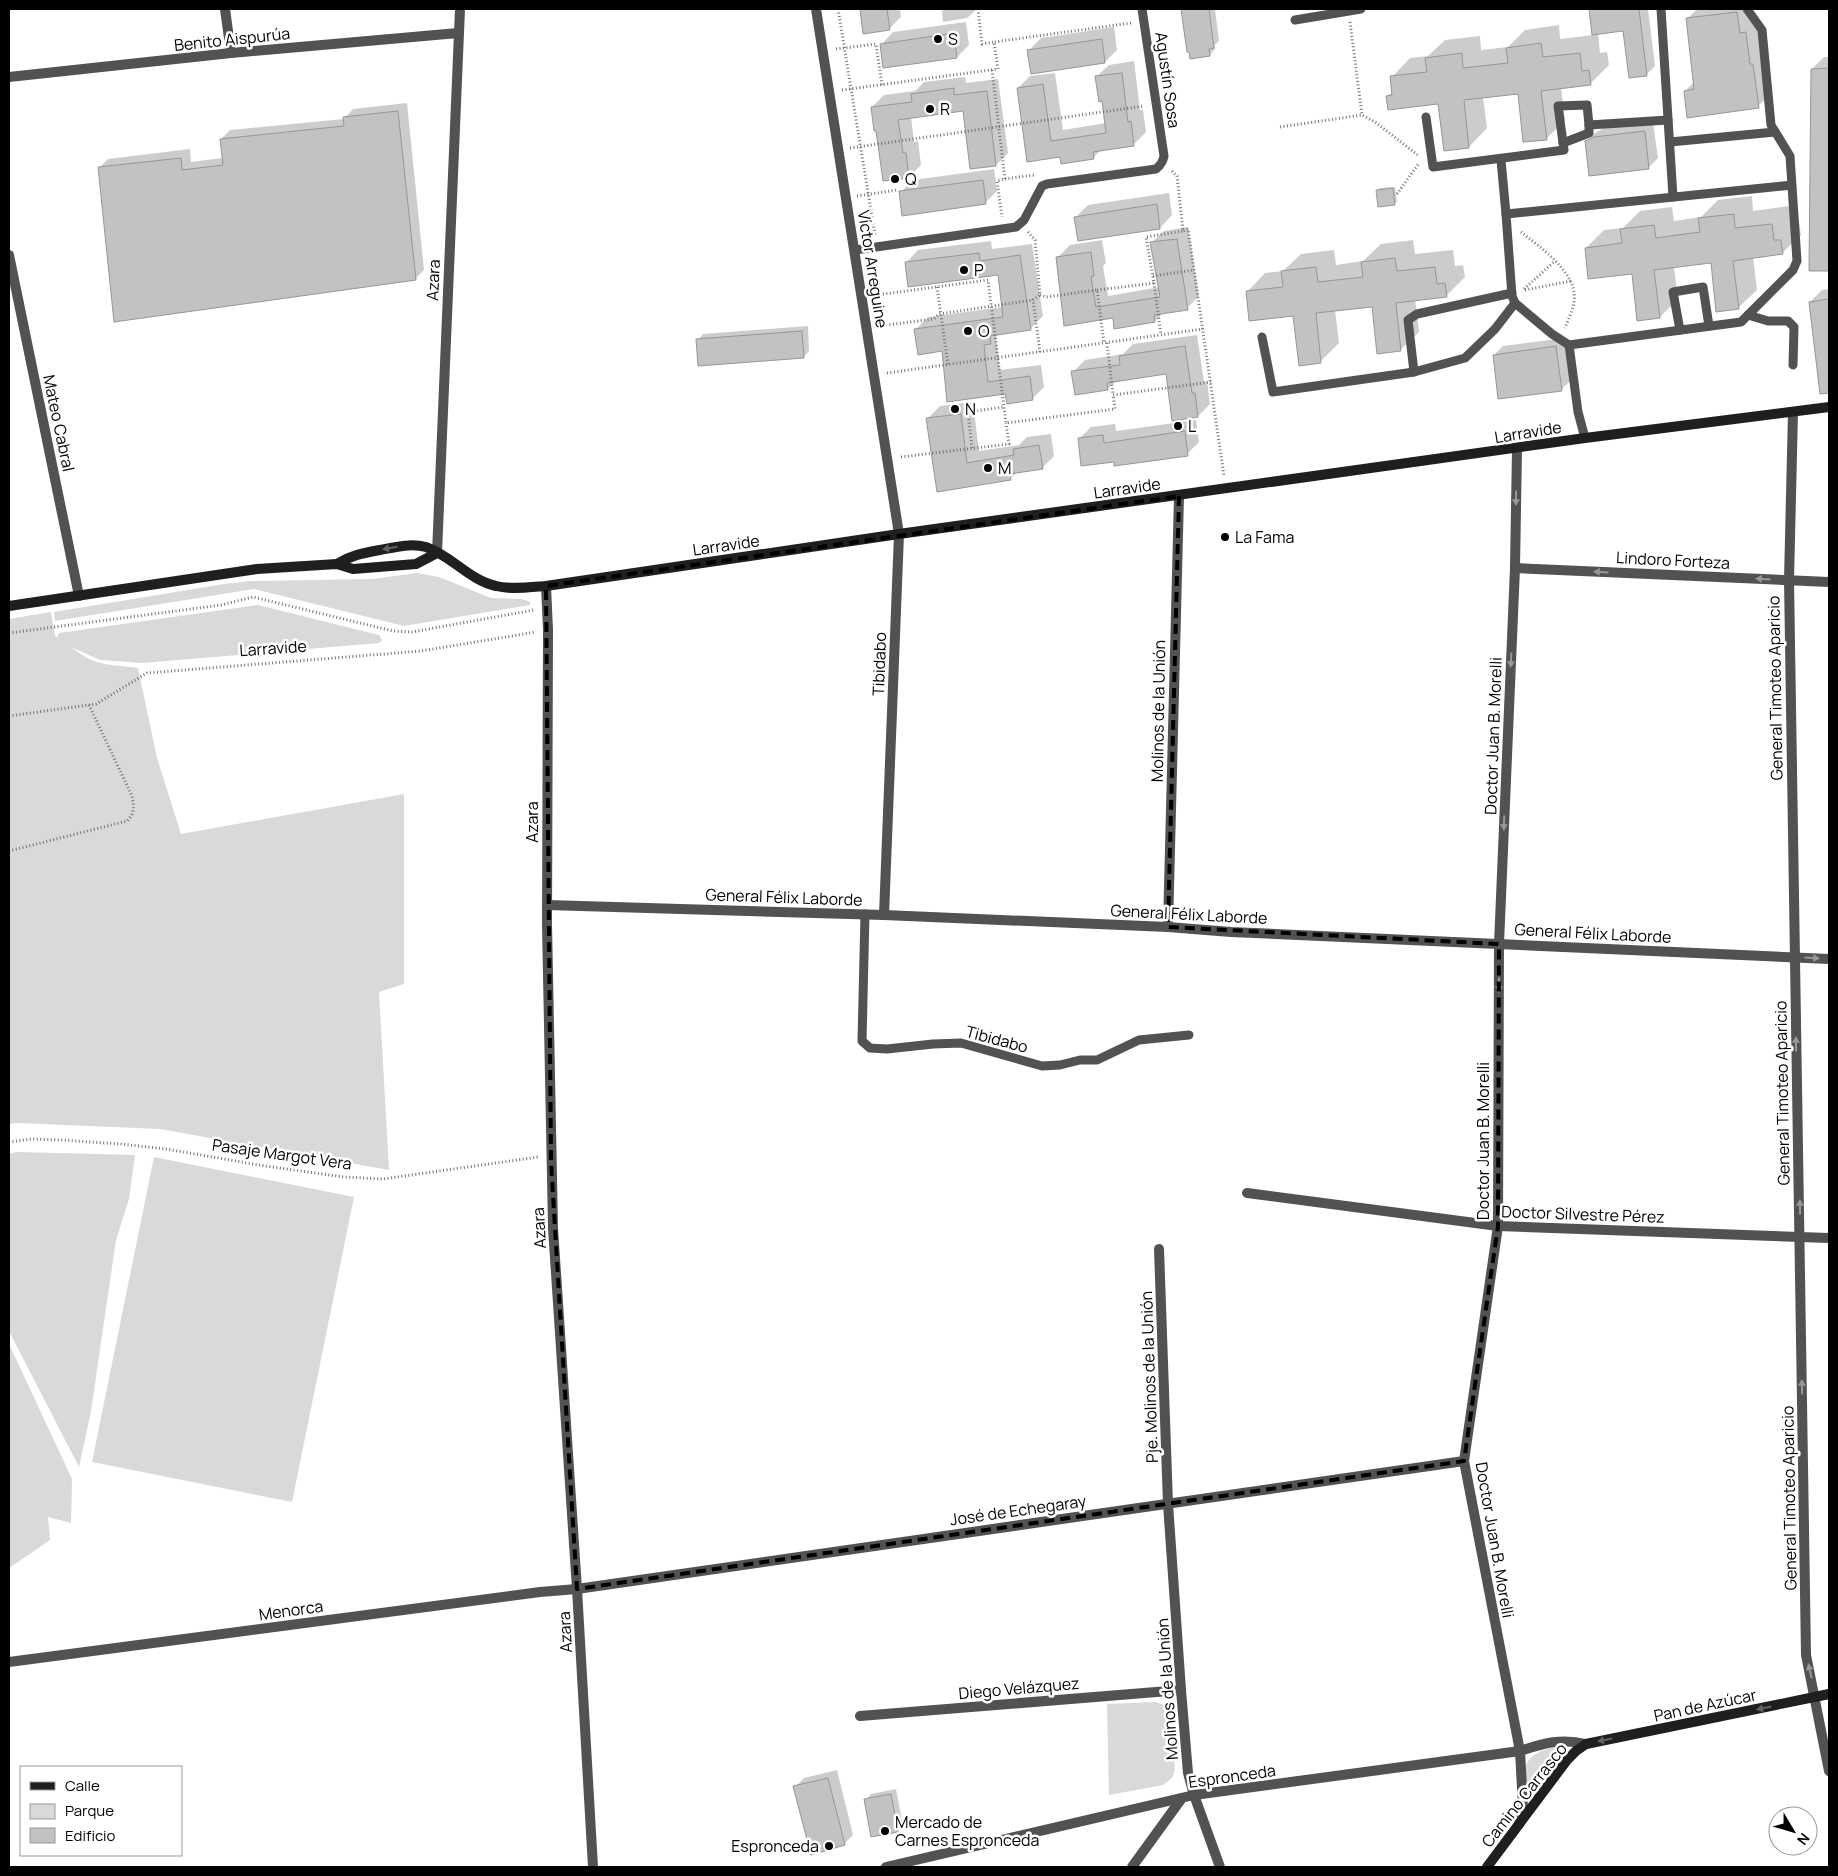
<svg xmlns="http://www.w3.org/2000/svg" width="1838" height="1876" viewBox="0 0 1838 1876" font-family="Manrope,sans-serif">
<rect width="100%" height="100%" fill="#fff"/>
<g fill="#d9d9d9">
<path d="M 417,573 L 439,577 L 491,598 L 522,599 L 530,602 L 530,605 L 404,626 L 254,589 L 55,621 L 54,612 L 224,584 L 250,581 L 372,579 Z"/>
<path d="M 258,605 L 379,635 L 382,640 L 379,643 L 142,663 L 100,660 L 71,647 C 96,667 108,664 138,668 L 157,758 L 181,834 L 404,794 L 404,984 L 379,992 L 389,1170 L 160,1129 L 18,1123 L 9,1124 L 9,619 L 51,612 L 55,636 L 57,638 L 59,633 Z"/>
<path d="M 17,1152 L 135,1155 L 129,1199 L 116,1240 L 91,1411 L 79,1467 L 9,1331 L 9,1154 Z"/>
<path d="M 154,1157 L 354,1197 L 292,1502 L 92,1462 Z"/>
<path d="M 9,1344 L 72,1479 L 71,1523 L 48,1517 L 50,1540 L 9,1568 Z"/>
<path d="M 1156,1702 L 1169,1707 L 1171,1712 L 1175,1770 L 1172,1778 L 1163,1785 L 1109,1795 L 1107,1704 Z"/>
<path d="M 1569,1745 L 1530,1794 C 1528,1788 1525,1781 1525,1775 C 1523,1751 1552,1747 1569,1745 Z"/>
</g>
<g fill="#0003">
<path d="M 861,9 L 900,9 L 901,17 L 889,29 L 864,32 Z"/>
<path d="M 942,9 L 977,9 L 967,18 L 943,22 Z"/>
<path d="M 1182,9 L 1215,9 L 1219,41 L 1215,45 L 1215,49 L 1210,55 L 1188,51 Z"/>
<path d="M 1591,9 L 1648,9 L 1655,66 L 1647,74 L 1630,77 L 1624,30 L 1598,33 L 1600,53 L 1607,52 L 1609,65 L 1590,84 L 1561,87 L 1565,120 L 1546,139 L 1519,92 L 1483,97 L 1487,128 L 1469,147 L 1439,103 L 1387,97 L 1393,91 L 1392,77 L 1410,58 L 1428,56 L 1445,40 L 1480,36 L 1481,50 L 1508,47 L 1525,30 L 1559,25 L 1560,39 L 1593,35 Z"/>
<path d="M 1697,9 L 1749,9 L 1751,22 L 1757,22 L 1770,95 L 1758,106 L 1685,91 L 1694,82 L 1688,18 Z"/>
<path d="M 966,22 L 969,45 L 957,57 L 881,45 L 893,32 Z"/>
<path d="M 1114,27 L 1117,50 L 1105,62 L 1029,50 L 1041,38 Z"/>
<path d="M 1824,57 L 1829,57 L 1829,270 L 1810,270 L 1812,69 Z"/>
<path d="M 1134,61 L 1140,110 L 1143,110 L 1146,132 L 1134,144 L 1102,149 L 1093,158 L 1061,156 L 1029,161 L 1018,88 L 1030,76 L 1055,73 L 1063,130 L 1106,123 L 1103,100 L 1096,77 L 1109,65 Z"/>
<path d="M 965,77 L 966,83 L 998,79 L 1008,153 L 996,165 L 964,110 L 911,117 L 914,142 L 918,141 L 921,165 L 909,177 L 877,130 L 872,107 L 884,95 L 915,91 L 924,82 Z"/>
<path d="M 407,103 L 424,270 L 415,279 L 99,168 L 108,159 L 190,149 L 191,162 L 223,158 L 221,139 L 230,130 L 344,119 L 353,109 Z"/>
<path d="M 1653,123 L 1658,158 L 1649,167 L 1586,142 L 1595,133 L 1604,128 Z"/>
<path d="M 994,169 L 997,191 L 985,203 L 901,192 L 913,180 Z"/>
<path d="M 1395,187 L 1397,202 L 1394,204 L 1378,191 L 1380,188 Z"/>
<path d="M 1169,193 L 1172,215 L 1160,228 L 1076,217 L 1088,205 Z"/>
<path d="M 1752,196 L 1753,211 L 1790,206 L 1792,223 L 1799,222 L 1801,235 L 1782,253 L 1753,257 L 1757,290 L 1738,308 L 1712,262 L 1674,267 L 1678,299 L 1660,317 L 1633,272 L 1586,248 L 1604,230 L 1623,228 L 1640,211 L 1672,207 L 1674,221 L 1701,217 L 1718,200 Z"/>
<path d="M 1188,227 L 1199,296 L 1187,308 L 1164,312 L 1155,321 L 1115,327 L 1114,317 L 1065,325 L 1058,257 L 1070,245 L 1102,240 L 1106,263 L 1103,266 L 1108,296 L 1160,287 L 1151,243 L 1164,231 Z"/>
<path d="M 1413,240 L 1415,254 L 1453,250 L 1455,266 L 1463,265 L 1465,277 L 1446,296 L 1415,299 L 1419,332 L 1400,350 L 1373,305 L 1335,310 L 1339,343 L 1320,362 L 1295,315 L 1247,292 L 1265,273 L 1283,271 L 1301,254 L 1334,250 L 1336,265 L 1363,261 L 1381,244 Z"/>
<path d="M 991,241 L 992,249 L 1032,244 L 1043,316 L 1030,329 L 1000,333 L 996,337 L 1000,370 L 1041,365 L 1044,387 L 1032,399 L 1006,393 L 949,400 L 943,350 L 915,330 L 928,317 L 1003,307 L 999,273 L 906,263 L 918,250 Z"/>
<path d="M 1829,289 L 1829,365 L 1818,367 L 1810,302 L 1822,290 Z"/>
<path d="M 808,326 L 809,351 L 804,357 L 698,340 L 703,334 Z"/>
<path d="M 1197,335 L 1204,382 L 1207,381 L 1210,404 L 1198,416 L 1167,373 L 1116,381 L 1108,389 L 1076,394 L 1073,372 L 1085,360 L 1123,354 L 1133,344 Z"/>
<path d="M 1565,338 L 1570,381 L 1561,390 L 1494,355 L 1503,346 Z"/>
<path d="M 973,402 L 979,451 L 1019,445 L 1027,437 L 1051,434 L 1054,456 L 1042,468 L 1017,472 L 1010,479 L 938,490 L 928,418 L 940,406 Z"/>
<path d="M 1196,420 L 1199,442 L 1187,454 L 1115,460 L 1079,439 L 1091,427 L 1115,424 L 1116,431 Z"/>
<path d="M 837,1770 L 853,1835 L 844,1844 L 795,1787 L 804,1778 Z"/>
<path d="M 896,1789 L 903,1826 L 897,1831 L 866,1800 L 871,1794 Z"/>
</g>
<g fill="#c2c2c2" stroke="#969696">
<path d="M 860,9 L 887,9 L 890,30 L 863,34 Z"/>
<path d="M 1181,9 L 1209,9 L 1214,48 L 1209,49 L 1210,56 L 1190,59 L 1189,52 L 1187,52 Z"/>
<path d="M 1589,9 L 1639,9 L 1647,76 L 1629,78 L 1623,31 L 1592,35 Z"/>
<path d="M 1737,12 L 1740,33 L 1746,32 L 1750,64 L 1753,64 L 1759,108 L 1687,118 L 1684,91 L 1694,89 L 1686,18 Z"/>
<path d="M 954,33 L 957,58 L 883,68 L 880,44 Z"/>
<path d="M 1102,39 L 1105,63 L 1031,74 L 1027,50 Z"/>
<path d="M 1541,43 L 1543,57 L 1580,53 L 1582,71 L 1589,70 L 1591,85 L 1541,91 L 1547,140 L 1523,142 L 1518,94 L 1464,100 L 1469,148 L 1444,151 L 1438,104 L 1388,110 L 1386,96 L 1392,95 L 1390,76 L 1427,72 L 1425,58 L 1462,53 L 1463,68 L 1508,63 L 1506,48 Z"/>
<path d="M 1829,68 L 1829,271 L 1809,271 L 1811,69 Z"/>
<path d="M 1122,73 L 1128,122 L 1131,121 L 1134,146 L 1093,152 L 1094,159 L 1061,164 L 1060,157 L 1027,162 L 1017,88 L 1043,84 L 1051,141 L 1106,133 L 1102,101 L 1099,102 L 1095,76 Z"/>
<path d="M 954,88 L 954,95 L 987,91 L 996,166 L 970,169 L 963,111 L 898,120 L 903,153 L 906,153 L 909,178 L 883,181 L 876,131 L 874,131 L 871,107 L 912,102 L 911,94 Z"/>
<path d="M 398,111 L 416,280 L 114,322 L 98,167 L 181,158 L 182,170 L 223,165 L 220,139 L 344,126 L 343,117 Z"/>
<path d="M 1645,131 L 1649,169 L 1589,176 L 1585,141 L 1594,137 Z"/>
<path d="M 983,180 L 986,204 L 902,216 L 899,191 Z"/>
<path d="M 1393,188 L 1395,205 L 1378,207 L 1376,190 Z"/>
<path d="M 1157,204 L 1160,229 L 1078,241 L 1074,217 Z"/>
<path d="M 1734,214 L 1735,228 L 1772,224 L 1774,240 L 1781,240 L 1783,254 L 1733,261 L 1739,309 L 1716,312 L 1711,263 L 1654,270 L 1660,318 L 1637,321 L 1632,274 L 1588,279 L 1585,248 L 1622,243 L 1620,229 L 1654,225 L 1656,238 L 1700,232 L 1698,218 Z"/>
<path d="M 1177,239 L 1188,310 L 1154,315 L 1155,322 L 1114,329 L 1113,318 L 1064,326 L 1056,257 L 1091,252 L 1094,276 L 1091,277 L 1096,307 L 1160,297 L 1150,242 Z"/>
<path d="M 979,253 L 980,261 L 1020,255 L 1031,330 L 990,336 L 991,344 L 984,345 L 988,382 L 1030,376 L 1033,400 L 1007,404 L 1005,394 L 947,402 L 942,351 L 918,355 L 914,329 L 1003,317 L 998,275 L 908,287 L 905,262 Z"/>
<path d="M 1395,258 L 1397,271 L 1435,267 L 1437,284 L 1445,283 L 1447,297 L 1396,303 L 1401,351 L 1377,354 L 1372,307 L 1316,313 L 1321,363 L 1299,366 L 1293,316 L 1249,321 L 1246,291 L 1283,287 L 1281,271 L 1316,267 L 1318,282 L 1363,277 L 1361,262 Z"/>
<path d="M 1829,299 L 1829,393 L 1820,394 L 1809,302 Z"/>
<path d="M 802,331 L 804,358 L 698,366 L 696,339 Z"/>
<path d="M 1185,346 L 1192,393 L 1195,393 L 1198,417 L 1172,421 L 1166,374 L 1107,383 L 1108,390 L 1075,395 L 1071,371 L 1120,365 L 1119,356 Z"/>
<path d="M 1556,346 L 1562,391 L 1498,399 L 1493,355 Z"/>
<path d="M 961,414 L 967,463 L 1014,455 L 1013,449 L 1039,445 L 1043,469 L 1010,474 L 1011,480 L 937,492 L 926,418 Z"/>
<path d="M 1185,431 L 1188,456 L 1114,466 L 1114,462 L 1081,466 L 1078,438 L 1103,435 L 1104,443 Z"/>
<path d="M 828,1778 L 845,1845 L 811,1855 L 793,1786 Z"/>
<path d="M 891,1794 L 898,1832 L 871,1837 L 864,1799 Z"/>
</g>
<g fill="none" stroke-linecap="round" stroke-linejoin="round">
<g stroke="#747474" stroke-width="3" stroke-dasharray="1 2.5" stroke-linecap="butt">
<path d="M 838,9 L 875,235"/>
<path d="M 978,9 L 982,44 L 994,42"/>
<path d="M 1350,22 L 1362,115"/>
<path d="M 836,49 L 876,44 L 882,85"/>
<path d="M 992,70 L 1005,179 L 997,181 L 1002,217"/>
<path d="M 842,90 L 998,69 L 994,42 L 1131,23"/>
<path d="M 1280,127 L 1362,115 L 1375,122 L 1419,156"/>
<path d="M 850,148 L 1144,106"/>
<path d="M 1172,171 L 1177,176 L 1183,231 L 1188,229 L 1224,476"/>
<path d="M 1005,179 L 1034,175"/>
<path d="M 1397,194 L 1419,163"/>
<path d="M 857,196 L 897,190"/>
<path d="M 1028,232 L 1035,240 L 1040,295 L 1033,300 L 1040,352"/>
<path d="M 1521,232 C 1540,247 1579,274 1574,302 C 1573,310 1568,320 1565,328"/>
<path d="M 1153,276 L 1194,270"/>
<path d="M 1154,283 L 1161,335"/>
<path d="M 937,287 L 948,365"/>
<path d="M 1524,289 L 1555,261"/>
<path d="M 1097,290 L 1154,283 L 1146,237 L 1183,231"/>
<path d="M 1525,290 L 1571,281"/>
<path d="M 876,295 L 988,280 L 1006,423 L 1115,409 L 1113,395"/>
<path d="M 1040,295 L 1046,297 L 1097,290 L 1104,343"/>
<path d="M 879,326 L 934,319 L 939,314 L 1033,300"/>
<path d="M 1107,343 L 1113,395 L 1211,382"/>
<path d="M 887,373 L 1203,329"/>
<path d="M 972,448 L 968,412 L 1004,407"/>
<path d="M 901,457 L 1009,444 L 1006,423"/>
<path d="M 9,633 L 221,605 L 253,597 L 393,631 L 412,632 L 534,610"/>
<path d="M 9,716 L 96,704 L 147,673 L 421,651 L 536,632"/>
<path d="M 9,851 L 127,821 C 135,813 134,807 132,796 L 89,705"/>
<path d="M 9,1142 L 31,1139 L 61,1140 L 121,1144 L 166,1149 L 265,1166 L 344,1177 L 383,1179 L 538,1157"/>
</g>
<g stroke="#525252" stroke-width="9">
<path d="M 1661,9 L 1673,197"/>
<path d="M 1747,9 L 1762,30 L 1771,125 L 1790,156 L 1797,261 L 1793,270 L 1741,322 L 1569,345 L 1552,334 L 1515,303 L 1512,296 L 1506,214 L 1792,185"/>
<path d="M 1295,20 L 1361,9"/>
<path d="M 1426,117 L 1433,167 L 1564,150 L 1558,106 L 1587,105 L 1589,125 L 1668,120"/>
<path d="M 1670,142 L 1775,132"/>
<path d="M 1563,143 L 1589,133 L 1589,125"/>
<path d="M 1501,160 L 1506,214"/>
<path d="M 855,250 L 1016,227 L 1024,220 L 1042,186 L 1047,184 L 1156,169 C 1161,165 1163,162 1164,156 L 1142,9"/>
<path d="M 1748,315 L 1768,321 L 1788,321 L 1794,327 L 1793,365"/>
<path d="M 1680,330 L 1673,292 L 1703,287 L 1709,326"/>
<path d="M 1262,337 L 1273,392 L 1414,372 L 1465,358 L 1495,329 L 1515,303"/>
<path d="M 1569,345 L 1578,412 L 1585,438"/>
<path d="M 1414,372 L 1408,320 L 1417,314 L 1512,293"/>
<path d="M 865,914 L 862,1041 L 870,1048 L 887,1049 L 933,1044 L 961,1043 L 1042,1066 L 1060,1065 L 1080,1060 L 1097,1060 L 1139,1040 L 1189,1035"/>
</g>
<g stroke="#525252" stroke-width="10">
<path d="M 225,9 L 231,53"/>
<path d="M 816,9 L 899,534 L 884,915"/>
<path d="M 9,77 L 231,53 L 458,33"/>
<path d="M 9,255 L 79,596"/>
<path d="M 1793,412 L 1789,580 L 1806,1655 L 1829,1771"/>
<path d="M 1517,449 L 1515,568 L 1499,944 L 1498,1226 L 1464,1461 L 1520,1751 L 1523,1807 L 1519,1824"/>
<path d="M 437,553 L 460,9"/>
<path d="M 1515,568 L 1829,582"/>
<path d="M 546,586 L 548,630 L 547,924 L 553,1228 L 577,1589 L 593,1867"/>
<path d="M 547,905 L 884,915 L 1168,927 L 1231,932 L 1829,959"/>
<path d="M 1168,927 L 1179,496"/>
<path d="M 1247,1193 L 1498,1226 L 1829,1238"/>
<path d="M 1159,1249 L 1168,1504 L 1181,1690 L 1188,1773 L 1194,1795 L 1220,1867"/>
<path d="M 9,1662 L 540,1592 L 577,1589 L 1464,1461"/>
<path d="M 860,1716 L 1181,1690"/>
<path d="M 886,1867 L 1194,1795 L 1520,1751 C 1544,1743 1561,1738 1586,1744"/>
<path d="M 1132,1867 L 1182,1798"/>
</g>
<g stroke="#1f1f1f" stroke-width="10">
<path d="M 337,564 C 351,555 364,553 380,550 C 395,547 411,543 426,547 C 452,556 469,580 496,586 C 512,590 530,587 546,586 L 899,534 L 1585,438 L 1829,407"/>
<path d="M 9,606 L 257,569 L 337,564 L 353,569 L 416,564 L 437,553"/>
<path d="M 1487,1867 L 1567,1760 L 1576,1751 L 1586,1744 L 1829,1694"/>
</g>
</g>
<defs><path id="oneway-solid" d="M-6-.8H1V-3.2L6.5 0L1 3.2V.8H-6Z" transform="scale(1.25)"/></defs>
<g fill="#979797">
<use href="#oneway-solid" transform="translate(1516 498) rotate(91)"/>
<use href="#oneway-solid" transform="translate(1601 572) rotate(-177)"/>
<use href="#oneway-solid" transform="translate(1763 579) rotate(-177)"/>
<use href="#oneway-solid" transform="translate(1511 660) rotate(92)"/>
<use href="#oneway-solid" transform="translate(1504 823) rotate(92)"/>
<use href="#oneway-solid" transform="translate(1812 958) rotate(3)"/>
<use href="#oneway-solid" transform="translate(1499 985) rotate(90)"/>
<use href="#oneway-solid" transform="translate(1796 1044) rotate(-91)"/>
<use href="#oneway-solid" transform="translate(1800 1207) rotate(-91)"/>
<use href="#oneway-solid" transform="translate(1802 1387) rotate(-91)"/>
<use href="#oneway-solid" transform="translate(1810 1671) rotate(-103)"/>
</g>
<g fill="#626262">
<use href="#oneway-solid" transform="translate(390 548) rotate(170)"/>
<use href="#oneway-solid" transform="translate(1764 1708) rotate(168)"/>
<use href="#oneway-solid" transform="translate(1605 1740) rotate(169)"/>
</g>
<path fill="none" stroke="#000" stroke-width="4" stroke-dasharray="10 6" stroke-linejoin="round" d="M 1179,496 L 1168,927 L 1499,944 L 1498,1226 L 1464,1461 L 577,1589 L 551,1162 L 546,586 Z"/>
<g fill="#000" stroke="#fff" stroke-width="2">
<circle cx="938" cy="39" r="5"/>
<circle cx="930" cy="109" r="5"/>
<circle cx="895" cy="179" r="5"/>
<circle cx="964" cy="270" r="5"/>
<circle cx="968" cy="331" r="5"/>
<circle cx="955" cy="409" r="5"/>
<circle cx="1178" cy="426" r="5"/>
<circle cx="988" cy="468" r="5"/>
<circle cx="1225" cy="537" r="5"/>
<circle cx="885" cy="1831" r="5"/>
<circle cx="829" cy="1846" r="5"/>
</g>
<g text-anchor="middle" stroke-width="5" stroke-linejoin="round" paint-order="stroke">
<g font-size="16" fill="#000" stroke="#fff">
<text transform="translate(232 39) rotate(-6)" y="6">Benito Aispurúa</text>
<text transform="translate(1168 80) rotate(82)" y="6">Agustín Sosa</text>
<text transform="translate(873 269) rotate(81)" y="6">Víctor Arreguine</text>
<text transform="translate(433 280) rotate(-87)" y="6">Azara</text>
<text transform="translate(59 423) rotate(78)" y="6">Mateo Cabral</text>
<text transform="translate(1528 432) rotate(-9)" y="6">Larravide</text>
<text transform="translate(1127 488) rotate(-8)" y="6">Larravide</text>
<text transform="translate(726 545) rotate(-8)" y="6">Larravide</text>
<text transform="translate(1673 560) rotate(3)" y="6">Lindoro Forteza</text>
<text transform="translate(273 648) rotate(-4)" y="6">Larravide</text>
<text transform="translate(879 664) rotate(-88)" y="6">Tibidabo</text>
<text transform="translate(1775 688) rotate(-91)" y="6">General Timoteo Aparicio</text>
<text transform="translate(1158 711) rotate(-89)" y="6">Molinos de la Unión</text>
<text transform="translate(1493 736) rotate(-88)" y="6">Doctor Juan B. Morelli</text>
<text transform="translate(532 822) rotate(-90)" y="6">Azara</text>
<text transform="translate(784 897) rotate(2)" y="6">General Félix Laborde</text>
<text transform="translate(1189 914) rotate(3)" y="6">General Félix Laborde</text>
<text transform="translate(1593 933) rotate(3)" y="6">General Félix Laborde</text>
<text transform="translate(997 1039) rotate(15)" y="6">Tibidabo</text>
<text transform="translate(1782 1093) rotate(-91)" y="6">General Timoteo Aparicio</text>
<text transform="translate(1483 1141) rotate(-90)" y="6">Doctor Juan B. Morelli</text>
<text transform="translate(282 1154) rotate(8)" y="6">Pasaje Margot Vera</text>
<text transform="translate(1583 1214) rotate(2)" y="6">Doctor Silvestre Pérez</text>
<text transform="translate(539 1228) rotate(-93)" y="6">Azara</text>
<text transform="translate(1149 1377) rotate(-92)" y="6">Pje. Molinos de la Unión</text>
<text transform="translate(1789 1498) rotate(-91)" y="6">General Timoteo Aparicio</text>
<text transform="translate(1018 1510) rotate(-8)" y="6">José de Echegaray</text>
<text transform="translate(1495 1540) rotate(80)" y="6">Doctor Juan B. Morelli</text>
<text transform="translate(291 1610) rotate(-8)" y="6">Menorca</text>
<text transform="translate(565 1632) rotate(-93)" y="6">Azara</text>
<text transform="translate(1019 1688) rotate(-5)" y="6">Diego Velázquez</text>
<text transform="translate(1167 1689) rotate(-94)" y="6">Molinos de la Unión</text>
<text transform="translate(1705 1705) rotate(-12)" y="6">Pan de Azúcar</text>
<text transform="translate(1232 1776) rotate(-8)" y="6">Espronceda</text>
<text transform="translate(1524 1795) rotate(-52)" y="6">Camino Carrasco</text>
</g>
<g font-size="16" fill="#000" stroke="#fff" text-anchor="start">
<text x="948" y="45">S</text>
<text x="940" y="115">R</text>
<text x="905" y="185">Q</text>
<text x="974" y="276">P</text>
<text x="978" y="337">O</text>
<text x="965" y="415">N</text>
<text x="1188" y="432">L</text>
<text x="998" y="474">M</text>
<text x="1235" y="543">La Fama</text>
<text x="895" y="1828">Mercado de<tspan x="895" dy="18">Carnes Espronceda</tspan></text>
<text x="819" y="1852" text-anchor="end">Espronceda</text>
</g>
</g>
<rect width="1838" height="1876" fill="none" stroke="#000000" stroke-width="20"/>
<rect x="20" y="1766" width="162" height="90" fill="#ffffff" stroke="#999999"/>
<rect x="30" y="1782" width="25" height="8" fill="#1f1f1f" stroke="#999999"/>
<text x="65" y="1791" font-size="15" fill="#000000">Calle</text>
<rect x="30" y="1804" width="25" height="15" fill="#d9d9d9" stroke="#999999"/>
<text x="65" y="1816" font-size="15" fill="#000000">Parque</text>
<rect x="30" y="1828" width="25" height="15" fill="#c2c2c2" stroke="#999999"/>
<text x="65" y="1841" font-size="15" fill="#000000">Edificio</text>
<g transform="translate(1793 1831) rotate(128)"><circle r="24" fill="#ffffff" stroke="#999999"/>
<path d="M0-4L9 19L0 12L-9 19Z" fill="#000000"/>
<text y="-8" font-size="14" font-weight="bold" text-anchor="middle" fill="#000000">N</text>
</g>
</svg>
